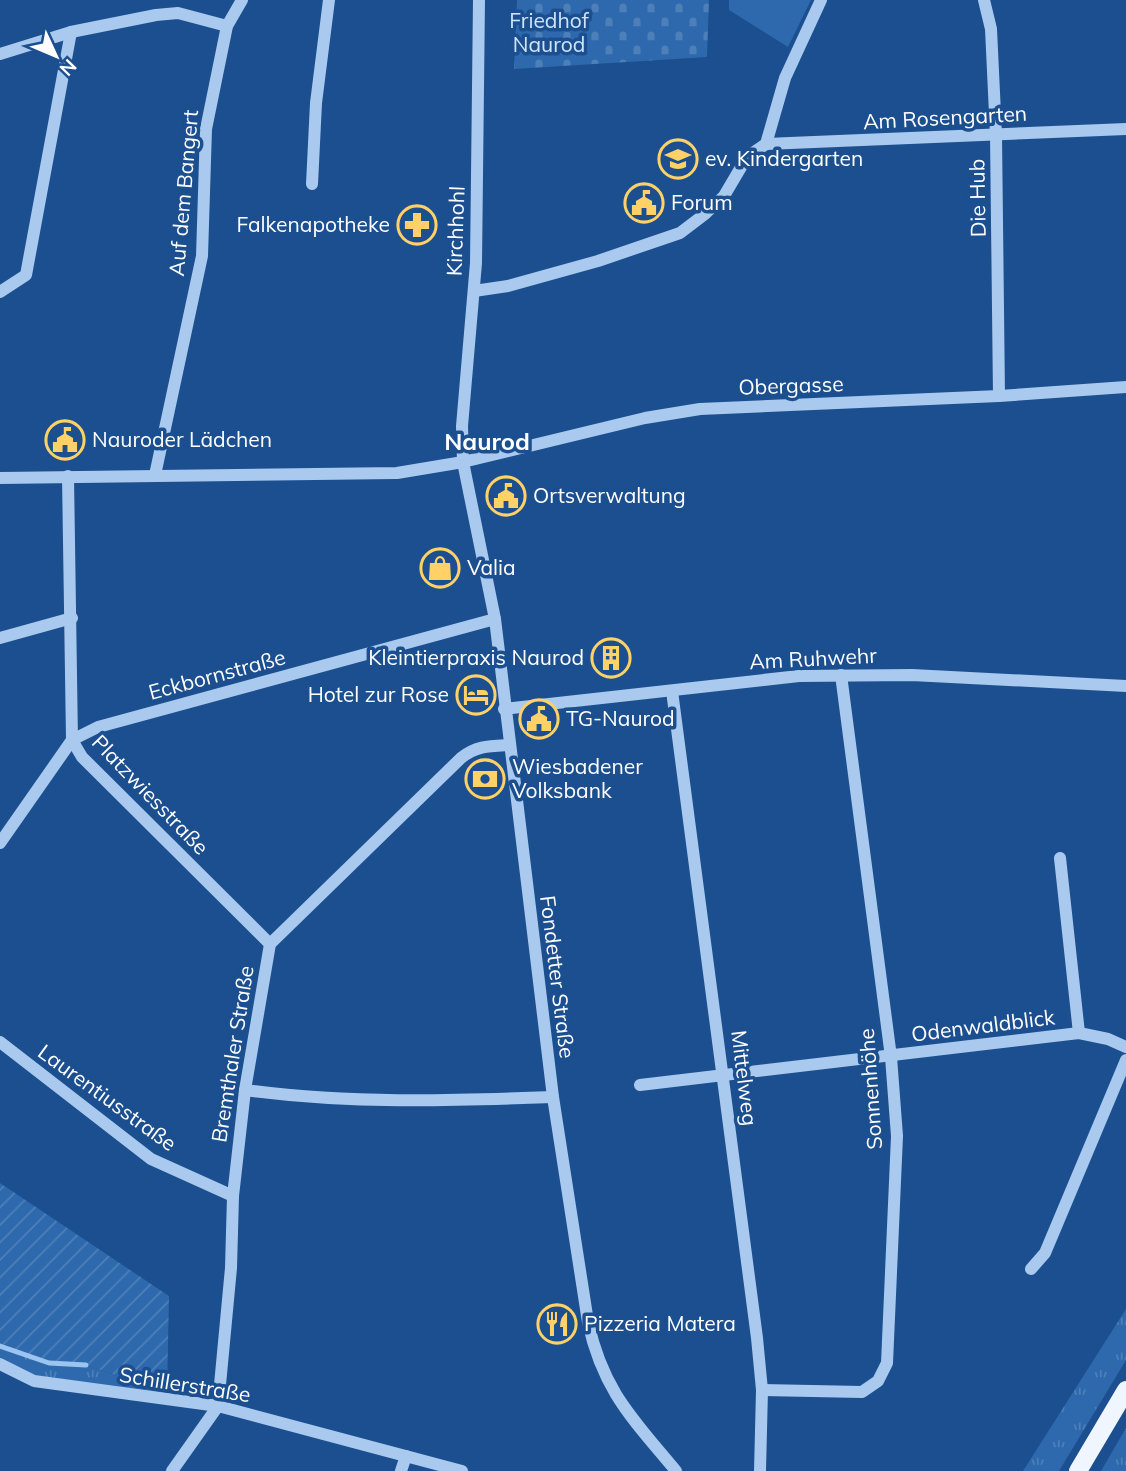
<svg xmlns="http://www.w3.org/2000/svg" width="1126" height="1471" viewBox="0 0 1126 1471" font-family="Mulish,sans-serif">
<defs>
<pattern id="grass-tufts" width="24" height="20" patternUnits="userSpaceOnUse" patternTransform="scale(1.75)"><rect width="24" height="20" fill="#2e69ad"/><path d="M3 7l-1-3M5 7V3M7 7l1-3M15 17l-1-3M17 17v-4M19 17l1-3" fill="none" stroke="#4d80b9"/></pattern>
<pattern id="cemetery-stones" width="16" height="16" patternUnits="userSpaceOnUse" patternTransform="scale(1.75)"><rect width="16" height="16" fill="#2e69ad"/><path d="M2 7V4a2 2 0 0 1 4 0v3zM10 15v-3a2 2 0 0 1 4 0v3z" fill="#4d80b9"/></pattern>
<pattern id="garden-furrows" width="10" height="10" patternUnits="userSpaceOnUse" patternTransform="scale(1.75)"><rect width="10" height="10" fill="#2e69ad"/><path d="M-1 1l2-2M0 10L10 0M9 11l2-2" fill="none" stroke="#4d80b9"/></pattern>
</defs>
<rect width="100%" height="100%" fill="#1b4f8f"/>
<g fill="url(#grass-tufts)">
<path d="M 1126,1309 L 1126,1360 L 1059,1471 L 1023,1471 Z"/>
<path d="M 0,1346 L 49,1363 L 86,1365 L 167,1393 L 167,1400 L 34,1381 L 0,1364 Z"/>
<path d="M 1126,1428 L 1126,1471 L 1101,1471 Z"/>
</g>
<path fill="url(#cemetery-stones)" d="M 517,0 L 709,0 L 707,57 L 514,69 Z"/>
<path fill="#2e69ad" d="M 729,0 L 811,0 L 788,47 L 729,10 Z"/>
<path fill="url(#garden-furrows)" d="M 0,1183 L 169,1296 L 167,1393 L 86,1365 L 49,1363 L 0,1346 Z"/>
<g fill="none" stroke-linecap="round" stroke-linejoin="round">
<path stroke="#9cc4f0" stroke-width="5" d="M 0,1346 L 49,1363 L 86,1365"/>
<g stroke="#a9c9ee" stroke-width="12">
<path d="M 479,0 L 476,263 L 462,426 L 463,462 L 495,619 L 553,1097 L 588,1322 C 603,1391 633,1419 676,1471"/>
<path d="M 984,0 L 991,29 L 996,135 L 999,396"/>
<path d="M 0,54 L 71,32 L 156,15 L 178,13 L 227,26"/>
<path d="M 766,144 L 1126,129"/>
<path d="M 312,184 L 316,103 L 329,0"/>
<path d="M 474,291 L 508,286 L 598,261 L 680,233 L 705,214 L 724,196 L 747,157 L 766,144 L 785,78 L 821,0"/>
<path d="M 0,292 L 26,275 L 71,32"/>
<path d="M 155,475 L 202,256 L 206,129 L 227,26 L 242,0"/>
<path d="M 68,476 L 72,740 L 82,757 L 270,944"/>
<path d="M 0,478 L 397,473 L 463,462 L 645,418 L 700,409 L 999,396 L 1126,387"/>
<path d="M 0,638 L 72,618"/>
<path d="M 672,691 L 757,1338 L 762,1390 L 760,1471"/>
<path d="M 504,709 L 799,676 L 912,675 L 1126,686"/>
<path d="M 0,843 L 72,740 L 98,727 L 495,619"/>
<path d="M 1060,858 L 1079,1033"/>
<path d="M 0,1042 L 151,1159 L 233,1196"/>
<path d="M 640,1085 L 1079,1033 L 1108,1039 L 1126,1047"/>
<path d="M 245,1090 C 349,1104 448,1101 553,1097"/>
<path d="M 1031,1269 L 1045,1253 L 1126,1060"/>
<path d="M 0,1364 L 34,1381 L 218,1406 L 462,1471"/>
<path d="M 762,1390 L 862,1392 L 878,1381 L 887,1363 L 897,1136 L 891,1057 L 841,675"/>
<path d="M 172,1471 L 218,1406 L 231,1268 L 233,1196 L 245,1090 L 270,944 L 461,758 C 476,746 489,746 508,745"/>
<path d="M 401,1471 L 406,1456"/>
</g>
<path stroke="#f0f6ff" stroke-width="18" d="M 1078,1471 L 1126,1390"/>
</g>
<defs>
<g id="school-ring" transform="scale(2.0125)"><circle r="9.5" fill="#1b4f8f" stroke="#ffd166" stroke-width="1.5"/><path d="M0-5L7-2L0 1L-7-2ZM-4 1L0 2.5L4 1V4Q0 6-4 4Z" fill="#ffd166"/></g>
<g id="civic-ring" transform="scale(2.0125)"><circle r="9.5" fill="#1b4f8f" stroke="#ffd166" stroke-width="1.5"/><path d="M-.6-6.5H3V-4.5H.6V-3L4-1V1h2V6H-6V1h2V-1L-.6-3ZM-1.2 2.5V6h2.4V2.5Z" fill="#ffd166"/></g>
<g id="pharmacy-ring" transform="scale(2.0125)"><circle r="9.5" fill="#1b4f8f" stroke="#ffd166" stroke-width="1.5"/><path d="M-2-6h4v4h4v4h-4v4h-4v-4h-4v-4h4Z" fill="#ffd166"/></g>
<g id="shop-ring" transform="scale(2.0125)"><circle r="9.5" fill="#1b4f8f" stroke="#ffd166" stroke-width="1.5"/><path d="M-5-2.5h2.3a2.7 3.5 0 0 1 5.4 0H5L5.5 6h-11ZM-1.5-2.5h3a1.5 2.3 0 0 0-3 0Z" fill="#ffd166"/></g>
<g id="building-ring" transform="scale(2.0125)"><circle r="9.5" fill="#1b4f8f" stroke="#ffd166" stroke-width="1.5"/><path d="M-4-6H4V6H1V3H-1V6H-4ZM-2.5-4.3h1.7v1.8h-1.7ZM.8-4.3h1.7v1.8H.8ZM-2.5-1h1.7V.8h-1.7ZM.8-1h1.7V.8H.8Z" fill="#ffd166"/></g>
<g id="hotel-ring" transform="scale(2.0125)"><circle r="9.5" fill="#1b4f8f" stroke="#ffd166" stroke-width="1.5"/><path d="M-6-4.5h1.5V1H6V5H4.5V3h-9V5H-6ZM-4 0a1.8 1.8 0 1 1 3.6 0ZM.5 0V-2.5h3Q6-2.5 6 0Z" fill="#ffd166"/></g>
<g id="bank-ring" transform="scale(2.0125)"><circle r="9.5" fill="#1b4f8f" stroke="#ffd166" stroke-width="1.5"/><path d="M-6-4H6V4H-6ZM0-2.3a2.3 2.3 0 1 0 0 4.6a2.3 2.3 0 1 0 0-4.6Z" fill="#ffd166"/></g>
<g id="restaurant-ring" transform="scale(2.0125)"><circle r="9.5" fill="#1b4f8f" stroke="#ffd166" stroke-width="1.5"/><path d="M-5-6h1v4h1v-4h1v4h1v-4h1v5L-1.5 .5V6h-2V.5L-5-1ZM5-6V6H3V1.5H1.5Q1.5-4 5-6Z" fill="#ffd166"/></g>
</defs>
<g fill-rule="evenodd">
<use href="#school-ring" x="678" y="159"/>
<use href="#civic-ring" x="644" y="203"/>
<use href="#pharmacy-ring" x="417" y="225"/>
<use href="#civic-ring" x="65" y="440"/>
<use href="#civic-ring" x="506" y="496"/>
<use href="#shop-ring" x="440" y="568"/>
<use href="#building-ring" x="611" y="658"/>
<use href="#hotel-ring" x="476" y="695"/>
<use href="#civic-ring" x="539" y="719"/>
<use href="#bank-ring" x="485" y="779"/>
<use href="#restaurant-ring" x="557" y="1324"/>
</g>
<g text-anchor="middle" stroke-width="7" stroke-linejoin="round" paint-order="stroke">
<g font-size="21" fill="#cfe3fa" stroke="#1b4f8f">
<text x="549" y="28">Friedhof<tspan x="549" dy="24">Naurod</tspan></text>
</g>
<g font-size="21" fill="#fff" stroke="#1b4f8f">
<text transform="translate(945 118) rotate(-3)" y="7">Am Rosengarten</text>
<text transform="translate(184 193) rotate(-85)" y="7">Auf dem Bangert</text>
<text transform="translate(978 198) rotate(-91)" y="7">Die Hub</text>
<text transform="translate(456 231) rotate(-88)" y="7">Kirchhohl</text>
<text transform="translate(791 386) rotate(-2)" y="7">Obergasse</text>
<text transform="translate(813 659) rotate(-3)" y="7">Am Ruhwehr</text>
<text transform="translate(217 675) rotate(-15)" y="7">Eckbornstraße</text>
<text transform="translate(150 795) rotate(46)" y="7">Platzwiesstraße</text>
<text transform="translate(557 977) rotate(83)" y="7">Fondetter Straße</text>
<text transform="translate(983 1026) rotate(-7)" y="7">Odenwaldblick</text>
<text transform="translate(233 1054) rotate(-81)" y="7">Bremthaler Straße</text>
<text transform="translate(744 1078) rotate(83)" y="7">Mittelweg</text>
<text transform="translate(871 1089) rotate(-94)" y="7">Sonnenhöhe</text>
<text transform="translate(107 1098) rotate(36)" y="7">Laurentiusstraße</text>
<text transform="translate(185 1385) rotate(9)" y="7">Schillerstraße</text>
</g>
<g font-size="21" fill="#fff" stroke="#1b4f8f" text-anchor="start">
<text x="705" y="166">ev. Kindergarten</text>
<text x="671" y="210">Forum</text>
<text x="390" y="232" text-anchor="end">Falkenapotheke</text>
<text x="92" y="447">Nauroder Lädchen</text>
<text x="533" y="503">Ortsverwaltung</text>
<text x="467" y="575">Valia</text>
<text x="584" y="665" text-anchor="end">Kleintierpraxis Naurod</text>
<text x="449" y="702" text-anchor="end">Hotel zur Rose</text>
<text x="566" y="726">TG-Naurod</text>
<text x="512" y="774">Wiesbadener<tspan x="512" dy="24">Volksbank</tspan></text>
<text x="584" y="1331">Pizzeria Matera</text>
</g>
<g font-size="24" font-weight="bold" fill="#fff" stroke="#1b4f8f">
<text x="487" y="450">Naurod</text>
</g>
</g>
<g transform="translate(56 56) rotate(134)" stroke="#1b4f8f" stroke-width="5" paint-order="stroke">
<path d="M0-5L12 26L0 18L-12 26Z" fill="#ffffff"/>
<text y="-10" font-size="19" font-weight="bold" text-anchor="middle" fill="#ffffff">N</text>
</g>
</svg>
